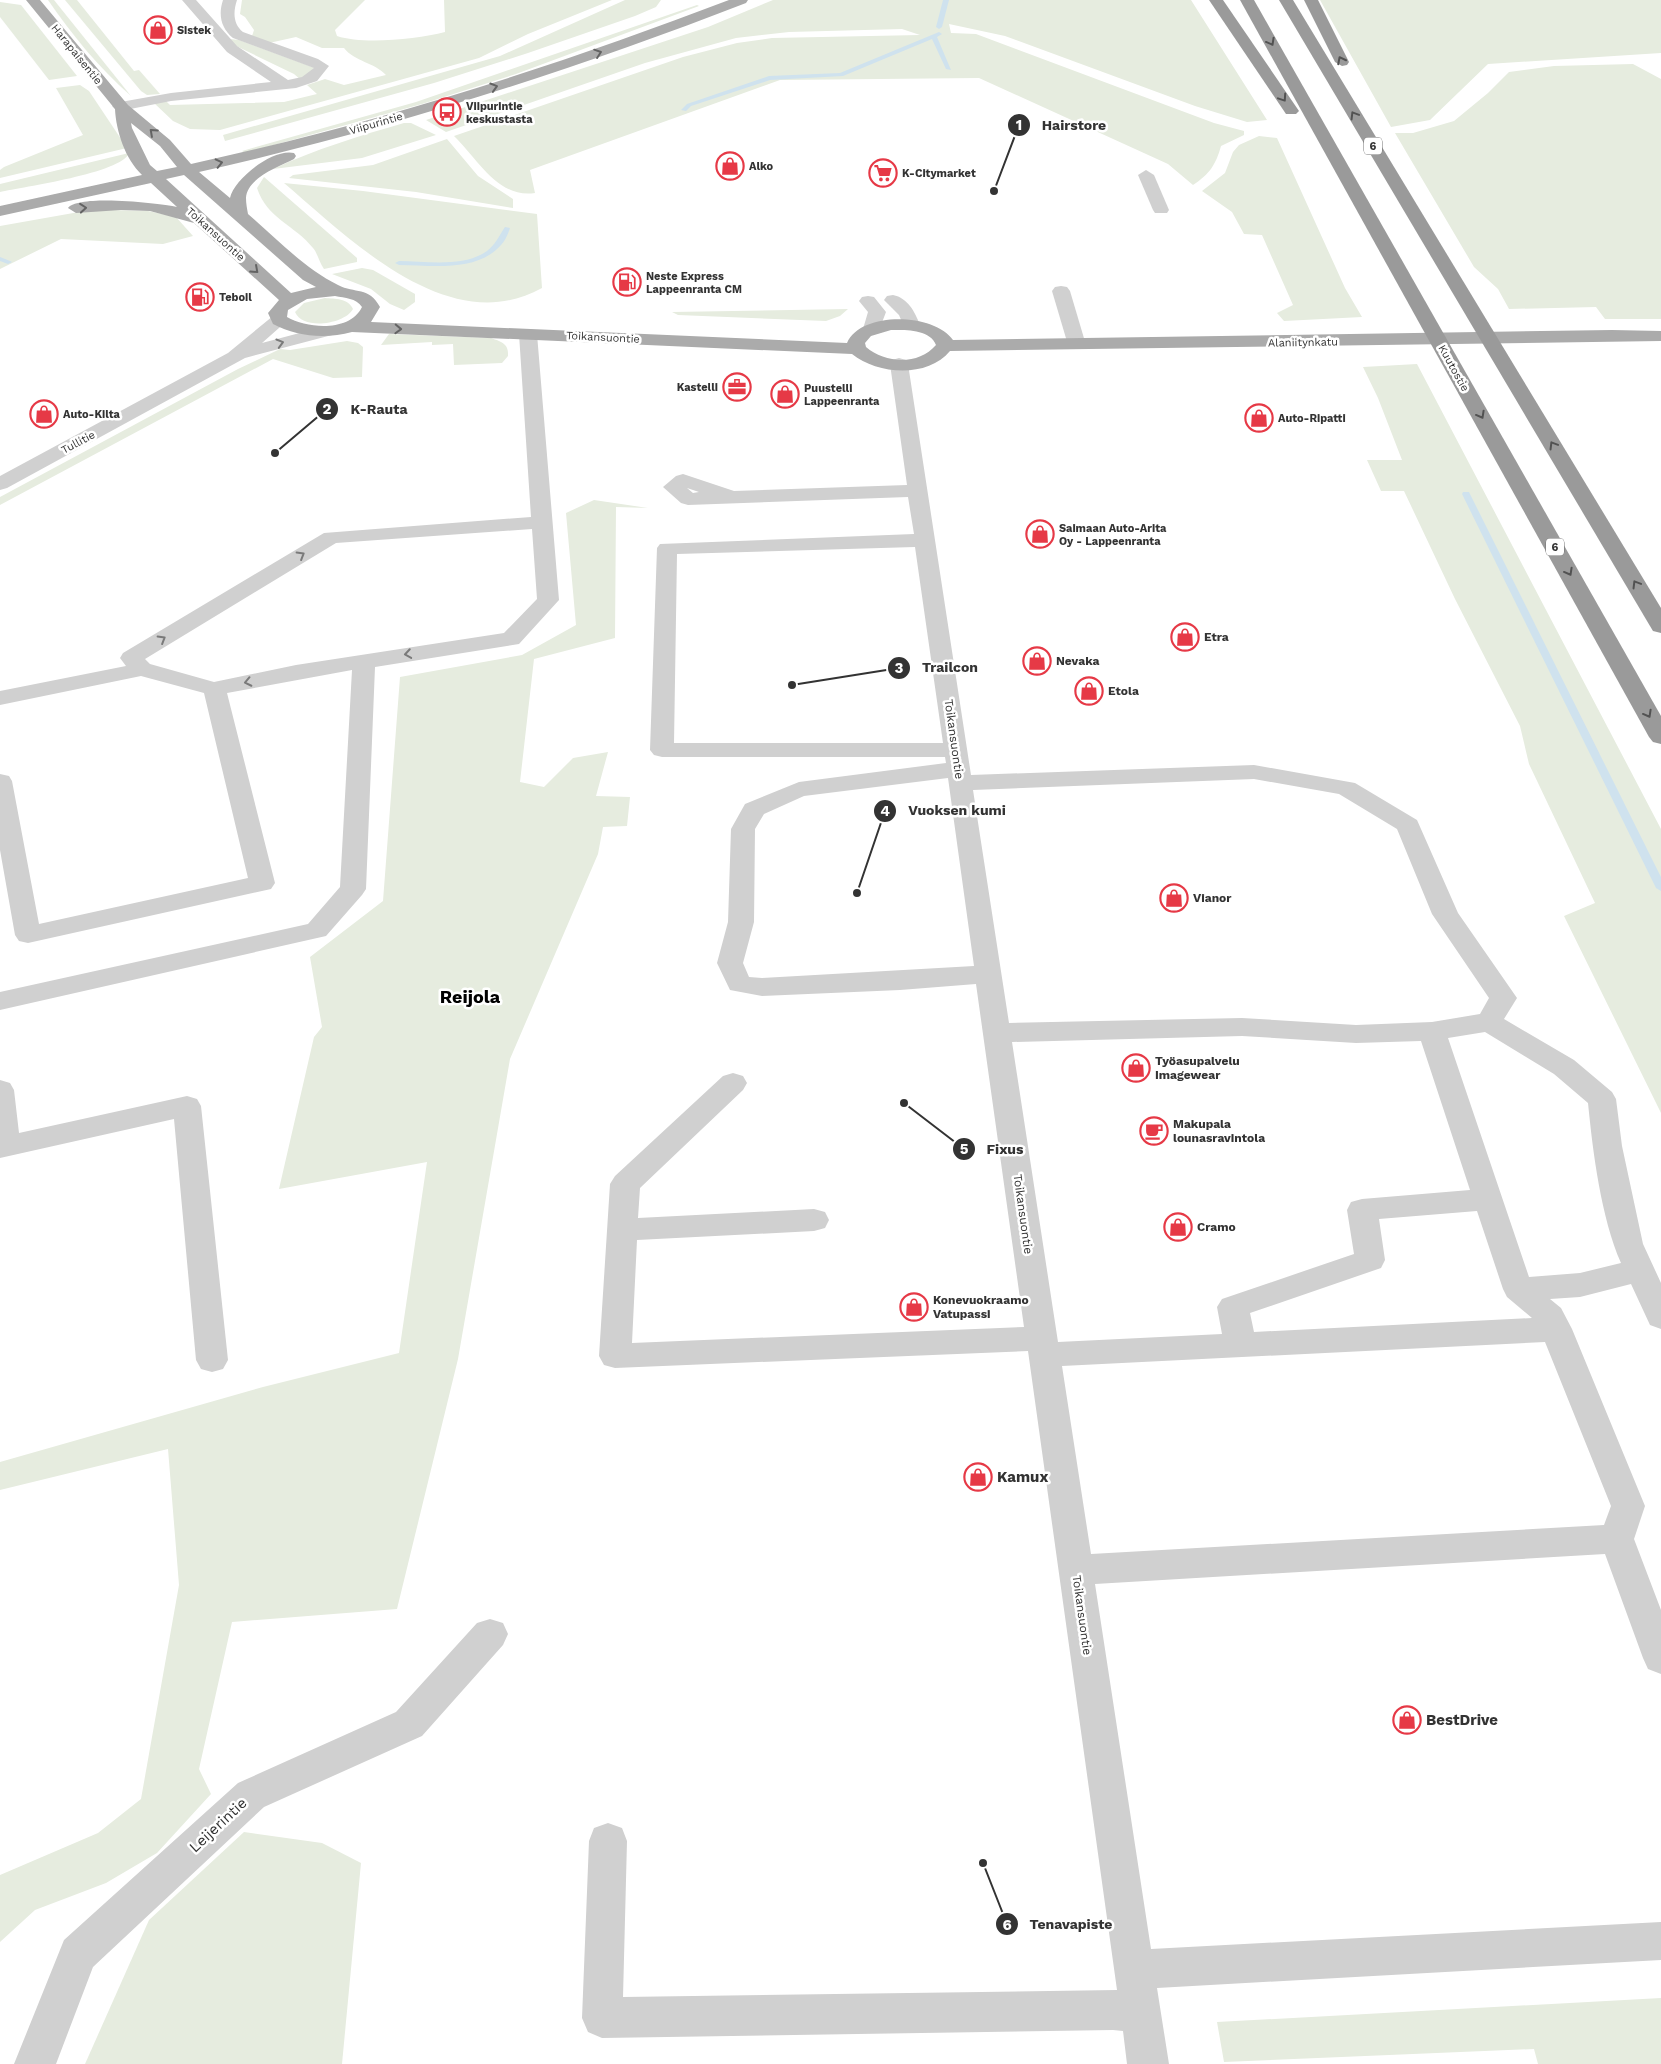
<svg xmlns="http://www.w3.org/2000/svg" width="1661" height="2064" viewBox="0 0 1661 2064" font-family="'Work Sans',sans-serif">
<rect width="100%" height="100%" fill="#fff"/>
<g fill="#e6ecdf">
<path d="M 48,0 L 54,0 L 131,96 C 99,68 72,35 48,0 Z"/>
<path d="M 65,0 L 77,0 L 134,71 L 139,70 L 160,94 L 147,95 L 141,91 Z"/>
<path d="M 242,0 L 365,0 L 335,30 L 337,36 C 364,45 417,39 445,32 L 444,0 L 612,0 L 528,34 L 479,58 L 220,130 L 190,129 L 173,121 L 154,103 L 165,100 L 170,105 L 284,102 L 317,94 L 307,85 L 325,79 L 344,85 L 386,75 C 374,62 355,62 344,48 L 322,48 L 296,37 L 269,43 L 252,36 L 254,30 L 245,17 L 240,14 Z"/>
<path d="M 625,0 L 661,0 L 656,7 L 635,16 L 528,53 L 434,83 L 225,141 L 223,135 L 500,56 Z"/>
<path d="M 773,0 L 1191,0 L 1267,120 L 1247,122 L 1195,106 L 1005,36 L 949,24 L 951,33 L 976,34 L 1214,123 L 1244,131 L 1244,135 L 1221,146 C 1216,164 1210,174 1193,185 L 1168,164 L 979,78 L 780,80 L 530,170 L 535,193 C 498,199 477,158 454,136 L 683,57 L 737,43 L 772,38 L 920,35 L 902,29 L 789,32 L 736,38 L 645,63 L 446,132 L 426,120 L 708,27 Z"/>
<path d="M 1320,0 L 1661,0 L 1661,53 L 1488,64 L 1430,120 L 1391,127 Z"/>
<path d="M 0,2 L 21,5 L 77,76 L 49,80 L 0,17 Z"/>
<path d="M 697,5 L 699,6 L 516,74 L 422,104 L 245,153 L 242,151 L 416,102 Z"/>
<path d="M 230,39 L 239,40 L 315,68 L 301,80 L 294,74 L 232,44 Z"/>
<path d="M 1633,64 L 1661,79 L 1661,319 L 1605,319 L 1596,307 L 1509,309 L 1498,289 L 1474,267 L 1395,133 L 1413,133 L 1454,121 L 1488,93 L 1509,72 L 1554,66 Z"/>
<path d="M 80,85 L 89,91 L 127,148 L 0,178 L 0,170 L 4,167 L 83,135 L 56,88 Z"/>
<path d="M 404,123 L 411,123 L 436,135 L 362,158 L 273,169 C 316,149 359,136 404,123 Z"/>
<path d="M 1259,136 L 1277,138 L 1345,288 L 1362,317 L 1284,321 L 1277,313 L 1293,305 L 1262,235 L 1244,234 L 1232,212 L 1202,191 L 1225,173 L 1233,152 L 1239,145 Z"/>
<path d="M 447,139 L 478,176 L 513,199 L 513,208 L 416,192 L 289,178 L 293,175 L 373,165 Z"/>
<path d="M 129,153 C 122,173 23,187 0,192 L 0,184 Z"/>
<path d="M 264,177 L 357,258 L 357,262 L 324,269 C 319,262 318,254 313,248 C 295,225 267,219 257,188 Z"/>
<path d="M 284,183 L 363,191 L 537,214 L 542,288 C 449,340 350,239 284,183 Z"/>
<path d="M 111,210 L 148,211 L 176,217 L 193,236 L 163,244 L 61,239 L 0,269 L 0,226 L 79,212 Z"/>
<path d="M 362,268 L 373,270 L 415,294 L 415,302 L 404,310 L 390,304 L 371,289 L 332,274 Z"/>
<path d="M 325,298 C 335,299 348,298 353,309 C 345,324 303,331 295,312 L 304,303 Z"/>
<path d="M 848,309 L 840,316 L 826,321 L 678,315 L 672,312 Z"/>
<path d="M 389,334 L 491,338 C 502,342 509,344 508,356 L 502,363 L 454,365 L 453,344 L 432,345 L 432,342 L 381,345 Z"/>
<path d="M 347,341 L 358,343 L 363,347 L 362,377 L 333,378 L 273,359 L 0,505 L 0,497 L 238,369 L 280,349 L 290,350 Z"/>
<path d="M 1417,364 L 1661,829 L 1661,1113 L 1564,916 L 1595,903 L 1529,764 L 1520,726 L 1455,599 L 1404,491 L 1381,491 L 1367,460 L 1402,460 L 1378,398 L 1363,367 Z"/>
<path d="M 594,500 L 648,508 L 616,507 L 615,638 L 534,659 L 520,782 L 544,787 L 573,758 L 608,752 L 596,796 L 630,797 L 627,826 L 603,827 L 598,854 L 510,1059 L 458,1359 L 397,1609 L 232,1622 L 199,1769 L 211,1794 L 157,1853 L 106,1883 L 35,1910 L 0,1942 L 0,1875 L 98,1833 L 141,1799 L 179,1585 L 168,1449 L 0,1490 L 0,1462 L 263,1387 L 399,1353 L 427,1162 L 279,1189 L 314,1037 L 322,1027 L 310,957 L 383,901 L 400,677 L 522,655 L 576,625 L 566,513 Z"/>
<path d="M 244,1832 L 322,1843 L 361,1863 L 342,2064 L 85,2064 L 149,1920 Z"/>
<path d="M 1661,1998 L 1661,2064 L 1538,2064 L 1534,2049 L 1224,2062 L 1217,2022 Z"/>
</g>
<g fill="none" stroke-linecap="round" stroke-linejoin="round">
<g fill="#cfe2ee" fill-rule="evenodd">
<path d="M 943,0 L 949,0 L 942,27 L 939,29 L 936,27 Z"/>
<path d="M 939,32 L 942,34 L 937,37 L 951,70 L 946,69 L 932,39 L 843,76 L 770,80 L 691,106 L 686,111 L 681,110 L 687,104 L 769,76 L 840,73 Z"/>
<path d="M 505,227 L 510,228 C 508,234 505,241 501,245 C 476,273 432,265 399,265 L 395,263 L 399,261 C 426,261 463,268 487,251 C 495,245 499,236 505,227 Z"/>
<path d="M 0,257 L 10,261 L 12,262 L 8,264 L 0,261 Z"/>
<path d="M 1463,492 L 1469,492 L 1470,494 L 1661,877 L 1661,891 L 1656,888 L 1462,494 Z"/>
</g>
<g fill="#d0d0d0" fill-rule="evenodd">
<path d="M 182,0 L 196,0 L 237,46 L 288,80 L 302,77 L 314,68 L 233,38 C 221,28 218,15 223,0 L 237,0 C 233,12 233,24 243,32 L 318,59 L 329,66 L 317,81 L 296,88 L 171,101 L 120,111 L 115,109 L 112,106 L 115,103 L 171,93 L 271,82 L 227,52 Z"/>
<path d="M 1146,170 L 1154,175 L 1169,210 L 1167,213 L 1155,213 L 1153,210 L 1138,175 Z"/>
<path d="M 1061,286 L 1067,287 L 1070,291 L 1086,345 L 1083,349 L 1071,349 L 1068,345 L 1052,291 L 1055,287 Z"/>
<path d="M 893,295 C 908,298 915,312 920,325 L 917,329 L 905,329 L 899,315 L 884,300 L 887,296 Z"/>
<path d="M 868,296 L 874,297 L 886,312 L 878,333 L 866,333 L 863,329 L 868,312 L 859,301 L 862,297 Z"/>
<path d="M 279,315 L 285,316 L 288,320 L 262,343 L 326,326 L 332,327 L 335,331 L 332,335 L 245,358 L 7,488 L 0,490 L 0,476 L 228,353 L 273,316 Z"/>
<path d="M 528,329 L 534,330 L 537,334 L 559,600 L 519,644 L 375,667 L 366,889 L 362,895 L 326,936 L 0,1010 L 0,992 L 308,924 L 340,887 L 352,670 L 227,693 L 275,883 L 271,889 L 28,943 L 19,941 L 15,935 L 0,850 L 0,774 L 9,776 L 12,781 L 39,924 L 248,878 L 204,693 L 141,676 L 0,705 L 0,691 L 126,666 L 120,658 L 123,653 L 324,533 L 531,517 L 519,334 L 522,330 ZM 532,529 L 537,599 L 504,633 L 296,665 L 214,682 L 150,664 L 145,659 L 336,543 Z"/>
<path d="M 899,358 L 906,360 L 908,364 L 971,775 L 1254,765 L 1355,783 L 1417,820 L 1458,913 L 1517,998 L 1504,1019 L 1574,1060 L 1612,1092 L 1616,1099 L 1622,1146 L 1643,1244 L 1661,1283 L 1661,1329 L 1650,1325 L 1631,1284 L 1580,1297 L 1550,1299 L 1561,1308 L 1572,1329 L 1645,1506 L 1634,1539 L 1661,1610 L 1661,1674 L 1648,1669 L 1643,1658 L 1605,1554 L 1095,1584 L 1151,1949 L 1661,1922 L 1661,1960 L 1157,1988 L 1169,2064 L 1127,2064 L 1123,2031 L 1113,2030 L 602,2038 L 588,2032 L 582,2018 L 589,1841 L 594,1828 L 608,1823 L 622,1828 L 627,1841 L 623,1997 L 1117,1990 L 1028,1351 L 615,1368 L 604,1365 L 599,1356 L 610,1184 L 615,1176 L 723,1076 L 733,1073 L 743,1076 L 747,1083 L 743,1090 L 640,1188 L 638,1218 L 814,1209 L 825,1212 L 829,1220 L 825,1228 L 814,1231 L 637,1240 L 632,1343 L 1024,1327 L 976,984 L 900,990 L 762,996 L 730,990 L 717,963 L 728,922 L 731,829 L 745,804 L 799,782 L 946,763 L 945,757 L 662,757 L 654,755 L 650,750 L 657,548 L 660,544 L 914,534 L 908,497 L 688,505 L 681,503 L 663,487 L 676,476 L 683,474 L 734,491 L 907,485 L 890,364 L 892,360 ZM 687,488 L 699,492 L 693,493 ZM 915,547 L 943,743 L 674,743 L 677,554 ZM 948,778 L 974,966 L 762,978 L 749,977 L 743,963 L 754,922 L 755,829 L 764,814 L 804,796 ZM 1254,779 L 1339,794 L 1397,829 L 1432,914 L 1489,998 L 1480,1014 L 1432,1022 L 1356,1025 L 1242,1018 L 1009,1023 L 973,790 ZM 1485,1032 L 1554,1074 L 1588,1103 C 1593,1153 1601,1217 1621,1263 L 1580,1273 L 1529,1277 L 1448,1038 ZM 1242,1036 L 1356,1043 L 1421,1041 L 1470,1190 L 1362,1199 L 1351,1202 L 1347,1210 L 1354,1254 L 1222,1299 L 1217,1307 L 1222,1334 L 1058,1342 L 1012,1042 ZM 1477,1211 L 1503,1289 L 1507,1297 L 1532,1318 L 1254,1332 L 1250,1313 L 1381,1268 L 1385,1260 L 1379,1219 ZM 1545,1342 L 1611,1506 L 1604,1525 L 1091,1554 L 1062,1366 Z"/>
<path d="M 0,1080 L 10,1083 L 14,1090 L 19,1133 L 187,1096 L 197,1099 L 201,1106 L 228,1360 L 223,1369 L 212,1372 L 201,1369 L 196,1360 L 174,1119 L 0,1158 Z"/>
<path d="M 490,1619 L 503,1623 L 508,1634 L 503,1645 L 422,1736 L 264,1807 L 93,1967 L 56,2064 L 14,2064 L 64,1940 L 238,1783 L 396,1712 L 477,1623 Z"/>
</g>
<path fill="#ababab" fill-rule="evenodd" d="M 26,0 L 40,0 L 128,105 L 170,140 L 191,164 C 375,124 554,67 729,0 L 748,0 L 746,3 C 568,72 386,130 199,172 L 230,198 C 234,179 273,148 294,153 L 296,156 L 294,159 C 278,167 247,178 246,198 C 246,203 247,209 248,214 C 277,239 304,268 338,285 C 355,294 369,286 380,307 L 371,322 L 847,343 C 861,311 934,313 953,340 L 1612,330 L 1661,331 L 1661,341 L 950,351 C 928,378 878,375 852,354 L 352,332 C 326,339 297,337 273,324 L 268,313 L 279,300 L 194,223 L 150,211 L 121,210 L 76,213 L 68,208 C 78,194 160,203 177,207 L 151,183 L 0,216 L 0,206 L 142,175 C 125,159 116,131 115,109 ZM 131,123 L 160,146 L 177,167 L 157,171 L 150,165 L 132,128 ZM 184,175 L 303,280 L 316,287 L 291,293 L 166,179 ZM 335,296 C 345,298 356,298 362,307 C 350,332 308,329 287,317 L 288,310 L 307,299 ZM 891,330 C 905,330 930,329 936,345 C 918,366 885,363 866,347 L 865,343 L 871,336 Z"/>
<g fill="#9a9a9a" fill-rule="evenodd">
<path d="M 1209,0 L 1223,0 L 1299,111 L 1296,114 L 1286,114 Z"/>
<path d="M 1240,0 L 1254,0 L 1661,716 L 1661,744 L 1653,742 L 1649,737 Z"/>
<path d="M 1279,0 L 1293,0 L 1661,608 L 1661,633 L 1653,631 L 1650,626 Z"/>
<path d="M 1304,0 L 1318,0 L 1349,62 L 1347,65 L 1342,66 L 1335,62 Z"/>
</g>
</g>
<defs><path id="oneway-chevron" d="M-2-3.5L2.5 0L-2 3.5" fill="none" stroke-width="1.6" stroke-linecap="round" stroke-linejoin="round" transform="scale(1.25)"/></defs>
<g stroke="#525252">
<use href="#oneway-chevron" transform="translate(1271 42) rotate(61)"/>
<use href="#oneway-chevron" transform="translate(1341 60) rotate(-117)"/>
<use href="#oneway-chevron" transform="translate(1283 98) rotate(56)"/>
<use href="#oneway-chevron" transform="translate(1354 115) rotate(-121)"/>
<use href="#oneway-chevron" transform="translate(1481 415) rotate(61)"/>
<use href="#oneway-chevron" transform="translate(1553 445) rotate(-121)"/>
<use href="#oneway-chevron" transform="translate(1569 572) rotate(61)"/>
<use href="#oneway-chevron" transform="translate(1636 584) rotate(-121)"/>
<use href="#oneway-chevron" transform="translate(1648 714) rotate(61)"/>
</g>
<g stroke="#636363">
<use href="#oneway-chevron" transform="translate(598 53) rotate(-19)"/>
<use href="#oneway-chevron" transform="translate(494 87) rotate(-17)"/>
<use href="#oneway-chevron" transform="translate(153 132) rotate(-138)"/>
<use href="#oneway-chevron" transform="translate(219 163) rotate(-13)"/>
<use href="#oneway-chevron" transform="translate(83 208) rotate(-5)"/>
<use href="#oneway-chevron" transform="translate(255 270) rotate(42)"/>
<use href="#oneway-chevron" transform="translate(398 329) rotate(2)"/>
</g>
<g stroke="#7a7a7a">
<use href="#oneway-chevron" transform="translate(280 343) rotate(-16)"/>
<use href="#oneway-chevron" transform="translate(301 555) rotate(-31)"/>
<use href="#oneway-chevron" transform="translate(162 639) rotate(-31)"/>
<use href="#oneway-chevron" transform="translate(408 654) rotate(171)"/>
<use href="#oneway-chevron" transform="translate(248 682) rotate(168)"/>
</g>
<defs>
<g id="shop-ring" transform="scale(1.4375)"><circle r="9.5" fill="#fff" stroke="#e63946" stroke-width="1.5"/><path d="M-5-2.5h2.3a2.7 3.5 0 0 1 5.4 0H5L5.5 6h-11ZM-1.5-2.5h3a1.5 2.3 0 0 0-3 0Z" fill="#e63946"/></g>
<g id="bus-ring" transform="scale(1.4375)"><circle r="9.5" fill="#fff" stroke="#e63946" stroke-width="1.5"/><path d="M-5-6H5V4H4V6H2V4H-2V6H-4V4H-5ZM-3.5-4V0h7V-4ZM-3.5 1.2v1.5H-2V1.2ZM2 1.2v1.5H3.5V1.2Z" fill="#e63946"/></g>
<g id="supermarket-ring" transform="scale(1.4375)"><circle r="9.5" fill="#fff" stroke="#e63946" stroke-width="1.5"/><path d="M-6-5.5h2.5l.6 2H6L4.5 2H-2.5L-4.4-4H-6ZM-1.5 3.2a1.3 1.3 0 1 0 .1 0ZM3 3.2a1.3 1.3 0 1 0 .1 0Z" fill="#e63946"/></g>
<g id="fuel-ring" transform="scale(1.4375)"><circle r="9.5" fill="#fff" stroke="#e63946" stroke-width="1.5"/><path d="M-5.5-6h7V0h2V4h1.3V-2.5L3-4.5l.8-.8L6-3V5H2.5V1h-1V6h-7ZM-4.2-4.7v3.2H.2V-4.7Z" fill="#e63946"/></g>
<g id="office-ring" transform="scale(1.4375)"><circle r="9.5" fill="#fff" stroke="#e63946" stroke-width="1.5"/><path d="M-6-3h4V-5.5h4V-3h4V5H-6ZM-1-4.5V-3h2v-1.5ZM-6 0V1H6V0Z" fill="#e63946"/></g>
<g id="cafe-ring" transform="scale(1.4375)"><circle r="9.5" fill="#fff" stroke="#e63946" stroke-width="1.5"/><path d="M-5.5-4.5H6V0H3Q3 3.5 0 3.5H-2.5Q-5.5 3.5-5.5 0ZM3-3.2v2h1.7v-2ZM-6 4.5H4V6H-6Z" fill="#e63946"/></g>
</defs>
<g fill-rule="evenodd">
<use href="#shop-ring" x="158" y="30"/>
<use href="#bus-ring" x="447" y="112"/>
<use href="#shop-ring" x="730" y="166"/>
<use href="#supermarket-ring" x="883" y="173"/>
<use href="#fuel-ring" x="627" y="282"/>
<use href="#fuel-ring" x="200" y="297"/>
<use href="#office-ring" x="737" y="387"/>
<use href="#shop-ring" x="785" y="394"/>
<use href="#shop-ring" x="44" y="414"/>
<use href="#shop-ring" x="1259" y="418"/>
<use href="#shop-ring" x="1040" y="534"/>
<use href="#shop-ring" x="1185" y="637"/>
<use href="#shop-ring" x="1037" y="661"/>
<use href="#shop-ring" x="1089" y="691"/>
<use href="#shop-ring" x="1174" y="898"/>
<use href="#shop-ring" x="1136" y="1068"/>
<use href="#cafe-ring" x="1154" y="1131"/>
<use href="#shop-ring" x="1178" y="1227"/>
<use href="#shop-ring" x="914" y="1307"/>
<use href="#shop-ring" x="978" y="1477"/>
<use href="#shop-ring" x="1407" y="1720"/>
</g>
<g text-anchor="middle" stroke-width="5" stroke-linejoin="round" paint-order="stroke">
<g font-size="11" font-weight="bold" fill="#333" stroke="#fff" text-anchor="start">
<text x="177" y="34">Sistek</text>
<text x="466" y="110">Viipurintie<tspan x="466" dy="13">keskustasta</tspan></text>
<text x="749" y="170">Alko</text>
<text x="902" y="177">K-Citymarket</text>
<text x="646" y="280">Neste Express<tspan x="646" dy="13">Lappeenranta CM</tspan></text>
<text x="219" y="301">Teboil</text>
<text x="718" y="391" text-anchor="end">Kastelli</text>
<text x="804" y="392">Puustelli<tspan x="804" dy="13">Lappeenranta</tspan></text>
<text x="63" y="418">Auto-Kilta</text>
<text x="1278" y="422">Auto-Ripatti</text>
<text x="1059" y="532">Saimaan Auto-Arita<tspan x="1059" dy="13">Oy - Lappeenranta</tspan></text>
</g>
<g font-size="11" fill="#333" stroke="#fff">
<text transform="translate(77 54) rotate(51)" y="4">Harapaisentie</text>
<text transform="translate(376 123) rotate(-16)" y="4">Viipurintie</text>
<text transform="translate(216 234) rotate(42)" y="4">Toikansuontie</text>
<text transform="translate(603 337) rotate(3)" y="4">Toikansuontie</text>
<text transform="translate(1303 342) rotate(-1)" y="4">Alaniitynkatu</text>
<text transform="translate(1454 368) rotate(61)" y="4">Kuutostie</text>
<text transform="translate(78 442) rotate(-28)" y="4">Tullitie</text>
</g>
<g fill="#fff" stroke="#707070" stroke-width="1">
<rect x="1364" y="137.5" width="18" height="17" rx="4"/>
<rect x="1546" y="538.5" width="18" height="17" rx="4"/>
</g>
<g font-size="11" font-weight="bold" fill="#333">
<text x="1373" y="150">6</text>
<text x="1555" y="551">6</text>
</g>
<g font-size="12" font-weight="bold" fill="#333" stroke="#fff" text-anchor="start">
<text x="1204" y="641">Etra</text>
<text x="1056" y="665">Nevaka</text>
<text x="1108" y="695">Etola</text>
<text x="1193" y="902">Vianor</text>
<text x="1155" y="1065">Työasupalvelu<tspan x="1155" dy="14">Imagewear</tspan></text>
<text x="1173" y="1128">Makupala<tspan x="1173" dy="14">lounasravintola</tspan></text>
<text x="1197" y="1231">Cramo</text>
<text x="933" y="1304">Konevuokraamo<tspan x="933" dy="14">Vatupassi</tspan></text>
</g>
<g font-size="12" fill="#333" stroke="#fff">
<text transform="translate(954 739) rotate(82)" y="4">Toikansuontie</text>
<text transform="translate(1023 1214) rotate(82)" y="4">Toikansuontie</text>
<text transform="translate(1082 1615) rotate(82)" y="4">Toikansuontie</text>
</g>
<g font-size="15" font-weight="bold" fill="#333" stroke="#fff" text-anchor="start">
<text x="997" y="1482">Kamux</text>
<text x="1426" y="1725">BestDrive</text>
</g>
<g font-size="15" fill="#333" stroke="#fff">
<text transform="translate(218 1825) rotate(-43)" y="5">Leijerintie</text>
</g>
<g font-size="18" font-weight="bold" fill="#000" stroke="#fff">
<text x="470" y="1003">Reijola</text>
</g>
</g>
<path fill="none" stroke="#333" stroke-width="2" d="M994 191L1019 125M275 453L327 409M792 685L899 668M857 893L885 811M904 1103L964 1149M983 1863L1007 1924"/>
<g fill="#333" stroke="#fff" stroke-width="2">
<circle cx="994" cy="191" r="5"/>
<circle cx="275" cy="453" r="5"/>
<circle cx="792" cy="685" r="5"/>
<circle cx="857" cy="893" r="5"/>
<circle cx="904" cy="1103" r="5"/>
<circle cx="983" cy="1863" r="5"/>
<circle cx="1019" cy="125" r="12"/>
<circle cx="327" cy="409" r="12"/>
<circle cx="899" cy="668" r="12"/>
<circle cx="885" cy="811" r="12"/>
<circle cx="964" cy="1149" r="12"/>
<circle cx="1007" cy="1924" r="12"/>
</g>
<g font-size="15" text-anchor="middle" font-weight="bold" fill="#fff">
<text x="1019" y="130">1</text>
<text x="327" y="414">2</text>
<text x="899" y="673">3</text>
<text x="885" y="816">4</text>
<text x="964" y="1154">5</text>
<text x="1007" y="1930">6</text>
</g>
<g font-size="14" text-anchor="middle" font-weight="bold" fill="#333" stroke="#fff" stroke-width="5" stroke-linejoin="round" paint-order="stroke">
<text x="1074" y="130">Hairstore</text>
<text x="379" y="414">K-Rauta</text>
<text x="950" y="672">Trailcon</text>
<text x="957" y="815">Vuoksen kumi</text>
<text x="1005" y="1154">Fixus</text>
<text x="1071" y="1929">Tenavapiste</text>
</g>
</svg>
